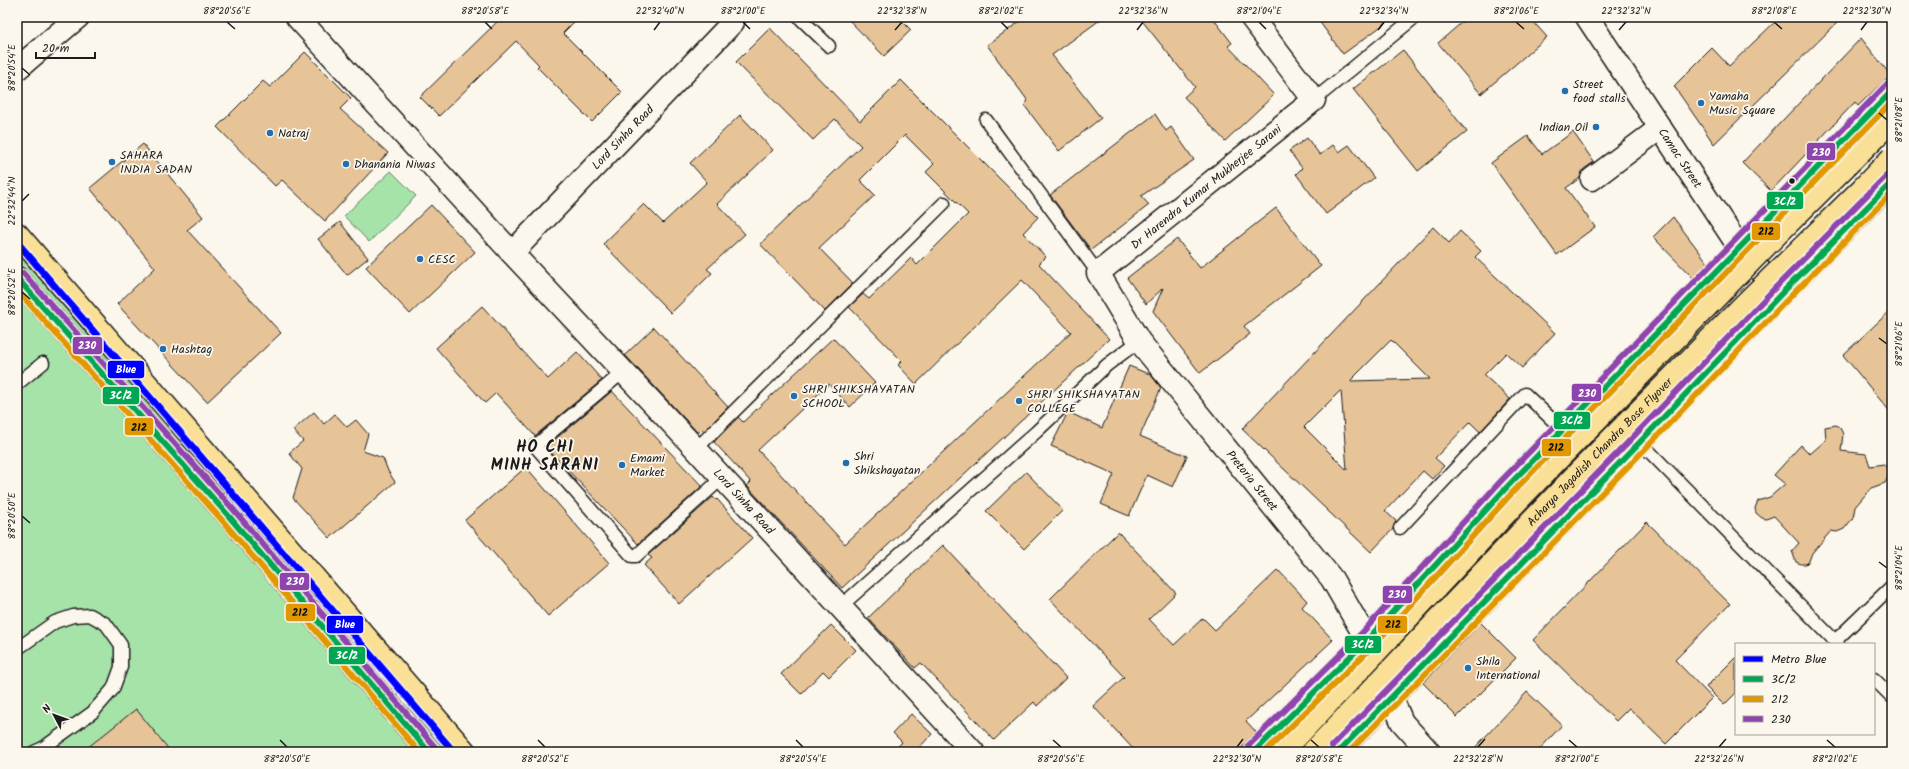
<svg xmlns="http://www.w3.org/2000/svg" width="1909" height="769" viewBox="0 0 1909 769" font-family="Kalam,sans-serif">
<rect width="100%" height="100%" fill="#fbf7ec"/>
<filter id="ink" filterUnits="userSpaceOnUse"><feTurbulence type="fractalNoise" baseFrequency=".025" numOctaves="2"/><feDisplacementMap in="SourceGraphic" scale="8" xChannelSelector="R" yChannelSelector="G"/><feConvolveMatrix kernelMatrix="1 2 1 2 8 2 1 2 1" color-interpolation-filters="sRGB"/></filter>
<g filter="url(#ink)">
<g fill="#a6e3a9" stroke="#618062">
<path d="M 391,171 L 416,196 L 369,242 L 344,216 Z"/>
<path d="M 17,228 L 224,498 L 447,752 L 17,752 Z"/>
</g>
<g fill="#e7c398" stroke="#1c1c1c" fill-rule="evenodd">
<path d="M 502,17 L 579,17 L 563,33 L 622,92 L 592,122 L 537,67 L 539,65 L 516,41 L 439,116 L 420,97 Z"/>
<path d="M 846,17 L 898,17 L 911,30 L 884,56 Z"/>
<path d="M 1026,17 L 1104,17 L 1052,55 L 1101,118 L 1059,151 L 1024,105 L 1028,101 L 987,45 Z"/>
<path d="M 1139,17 L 1212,17 L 1232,43 L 1228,46 L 1274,95 L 1225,141 L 1184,97 L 1195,87 Z"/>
<path d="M 1316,17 L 1394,17 L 1343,54 Z"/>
<path d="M 1468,17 L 1529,17 L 1547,37 L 1481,94 L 1438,43 Z"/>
<path d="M 1780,17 L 1843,17 L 1714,144 L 1674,86 L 1712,48 L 1729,66 Z"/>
<path d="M 770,28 L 860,121 L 901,80 L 1038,217 L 1023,233 L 1046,257 L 1039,264 L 1109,339 L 842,588 L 747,486 L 751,482 L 714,442 L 738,417 L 743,422 L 833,338 L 875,383 L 850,407 L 829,384 L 758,450 L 845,544 L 1071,332 L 1022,280 L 916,384 L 898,365 L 902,361 L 849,307 L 863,294 L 869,299 L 911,258 L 917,265 L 968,214 L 926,172 L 934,164 L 905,135 L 860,180 L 875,195 L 819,248 L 853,283 L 825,311 L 760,244 L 861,146 L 835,119 L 813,140 L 736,62 Z"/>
<path d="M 1861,38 L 1892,77 L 1883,82 L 1858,106 L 1855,102 L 1771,191 L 1742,163 Z"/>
<path d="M 1403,50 L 1467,132 L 1418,171 L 1353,89 Z"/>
<path d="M 305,52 L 351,98 L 340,109 L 388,153 L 325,221 L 282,180 L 275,186 L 217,127 L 263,81 L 270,87 Z"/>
<path d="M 1155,114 L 1166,131 L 1171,127 L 1194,160 L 1141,196 L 1149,205 L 1091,250 L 1050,195 Z"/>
<path d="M 740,115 L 773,150 L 717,204 L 745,234 L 707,269 L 712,273 L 671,313 L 603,244 L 644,204 L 663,223 L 707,182 L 690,163 Z"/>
<path d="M 1573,132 L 1594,162 L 1584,169 L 1580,178 L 1566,188 L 1595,227 L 1557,255 L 1491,163 L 1528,136 L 1542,154 Z"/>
<path d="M 1307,138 L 1320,155 L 1333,145 L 1339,152 L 1349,145 L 1374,178 L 1326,214 L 1296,174 L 1302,168 L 1289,151 Z"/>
<path d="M 143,144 L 203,217 L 187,230 L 281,333 L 207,402 L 117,304 L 155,268 L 90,188 Z"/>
<path d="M 431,205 L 475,252 L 410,314 L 366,267 Z"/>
<path d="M 1276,208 L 1321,266 L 1244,326 L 1250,334 L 1200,373 L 1153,311 L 1163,288 L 1146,304 L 1127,278 L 1177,239 L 1200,268 Z"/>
<path d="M 1673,217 L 1708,263 L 1693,278 L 1653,237 Z"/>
<path d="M 340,222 L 368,258 L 347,275 L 318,239 Z"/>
<path d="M 1433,227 L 1449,243 L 1460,231 L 1481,251 L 1475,257 L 1555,333 L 1522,368 L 1506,353 L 1484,375 L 1510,399 L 1480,432 L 1470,422 L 1435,458 L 1444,466 L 1432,479 L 1423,471 L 1385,511 L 1396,521 L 1393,529 L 1371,552 L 1242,429 ZM 1391,340 L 1430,379 L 1350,381 ZM 1341,390 L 1347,470 L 1304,427 Z"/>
<path d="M 482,306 L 548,379 L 577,352 L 602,380 L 535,436 L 496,393 L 485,403 L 436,348 Z"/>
<path d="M 1892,309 L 1892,414 L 1843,355 Z"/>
<path d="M 654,327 L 728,407 L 704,431 L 702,429 L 698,433 L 625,355 Z"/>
<path d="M 1129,366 L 1151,375 L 1161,388 L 1140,436 L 1187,456 L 1173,487 L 1147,475 L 1129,516 L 1101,504 L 1114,474 L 1051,446 L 1068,412 L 1102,428 Z"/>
<path d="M 612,391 L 702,486 L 638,544 L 546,447 Z"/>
<path d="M 314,412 L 324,424 L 335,414 L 347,427 L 356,420 L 368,434 L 363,451 L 383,458 L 388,471 L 395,482 L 330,538 L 293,498 L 302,469 L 289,453 L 303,441 L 293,430 Z"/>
<path d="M 1836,425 L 1840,428 L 1843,434 L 1841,451 L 1866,454 L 1870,466 L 1884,464 L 1890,473 L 1885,483 L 1871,488 L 1855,507 L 1853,518 L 1844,529 L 1837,532 L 1831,531 L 1812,553 L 1809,561 L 1806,564 L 1801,564 L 1796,562 L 1792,551 L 1799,543 L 1774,516 L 1766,519 L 1762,518 L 1756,513 L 1755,508 L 1758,501 L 1770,497 L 1785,484 L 1774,475 L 1801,445 L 1810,454 L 1826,440 L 1825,427 Z"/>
<path d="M 526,467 L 609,563 L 548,616 L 465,520 Z"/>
<path d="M 1026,472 L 1063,510 L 1024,549 L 986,511 Z"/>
<path d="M 713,497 L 716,500 L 717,499 L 752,538 L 679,604 L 644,565 L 652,558 L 648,555 Z"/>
<path d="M 1647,522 L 1730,604 L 1675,660 L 1712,698 L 1666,744 L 1629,708 L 1616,721 L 1533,640 Z"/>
<path d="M 1118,532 L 1176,593 L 1149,619 L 1174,645 L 1203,618 L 1215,630 L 1278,570 L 1307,601 L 1302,607 L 1333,640 L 1246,721 L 1256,732 L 1245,743 L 1242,752 L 1136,752 L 1093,706 L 1124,677 L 1050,599 Z"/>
<path d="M 943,545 L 1066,678 L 1037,706 L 1034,702 L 994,740 L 921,663 L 915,668 L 868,618 Z"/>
<path d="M 1481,623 L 1516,658 L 1457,717 L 1423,683 Z"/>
<path d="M 831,625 L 856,650 L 829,677 L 823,671 L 801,694 L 781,674 Z"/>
<path d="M 1736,657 L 1736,693 L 1724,705 L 1706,687 Z"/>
<path d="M 1527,692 L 1562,725 L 1537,752 L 1471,752 Z"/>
<path d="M 136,709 L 171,752 L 82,752 Z"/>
<path d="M 911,714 L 932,734 L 915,752 L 893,752 L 902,742 L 893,733 Z"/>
</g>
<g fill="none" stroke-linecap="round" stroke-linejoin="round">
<g stroke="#1c1c1c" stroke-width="15">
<g id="lane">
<path d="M 799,17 L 829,46"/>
<path d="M 1314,100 L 1415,17"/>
<path d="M 986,120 L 1098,273"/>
<path d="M 623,372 L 535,446 L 632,556 L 636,556 L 722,478"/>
<path d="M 17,384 L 43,363"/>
<path d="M 1640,442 L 1838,644"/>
<path d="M 696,449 L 944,203"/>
<path d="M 1400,528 L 1525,394 L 1563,430"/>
<path d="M 840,607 L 1036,432 L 1107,365 L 1139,341"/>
<path d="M 1835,641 L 1892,586"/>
<path d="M 17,649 L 55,622 L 73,616 L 90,615 L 106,624 L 121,645 L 121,667 L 113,689 L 93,712 L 43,748 L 34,752"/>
<path d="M 1874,679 L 1892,697"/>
</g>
</g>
<g stroke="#1c1c1c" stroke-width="25">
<g id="street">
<path id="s1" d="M 297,17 L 512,253 L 696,449 L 973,752"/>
<path id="s2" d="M 1251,17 L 1314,100 L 1098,273 L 1139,341 L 1332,579 L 1367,640 L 1402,722 L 1429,752"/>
<path d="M 1592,179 L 1660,128"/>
<path id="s3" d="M 512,253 L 733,22"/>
</g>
</g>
<g stroke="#1c1c1c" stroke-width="25">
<g id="secondary">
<path id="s4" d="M 1587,17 L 1739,247 L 1781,294"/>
<path d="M 17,69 L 78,17"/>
</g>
</g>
<g stroke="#1c1c1c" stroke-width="25">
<g id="primary">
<path d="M 17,234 L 465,752"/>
<path d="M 17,278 L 227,514 L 429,752"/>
<path d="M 1254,752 L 1367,640 L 1506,488 L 1892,91"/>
<path d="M 1338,752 L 1640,442 L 1781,294 L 1892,182"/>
</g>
</g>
<use href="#lane" stroke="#fbf7ec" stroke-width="12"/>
<use href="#street" stroke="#fbf7ec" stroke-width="22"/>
<use href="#secondary" stroke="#fbf7ec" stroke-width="22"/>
<use href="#primary" stroke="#fadf96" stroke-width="22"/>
<g stroke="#1c1c1c" stroke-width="25" stroke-linecap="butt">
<g id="highway-bridge">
<path d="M 1282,752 L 1517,501 L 1780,231 L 1892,120"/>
<path id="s5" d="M 1313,752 L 1575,476 L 1748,301 L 1863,188 L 1892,158"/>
</g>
</g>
<use href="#highway-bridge" stroke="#fadf96" stroke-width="22"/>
<g stroke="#fbf7ec" stroke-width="9">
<g id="bus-1">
<path d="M 17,278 L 227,514 L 429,752"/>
<path d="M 1254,752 L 1367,640 L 1506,488 L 1892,91"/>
<path d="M 1338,752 L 1640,442 L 1781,294 L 1892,182"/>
</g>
</g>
<g stroke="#fbf7ec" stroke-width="9">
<g id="bus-2">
<path d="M 17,290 L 221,519 L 419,752"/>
<path d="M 1265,752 L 1373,646 L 1512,493 L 1892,102"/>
<path d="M 1349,752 L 1646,448 L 1787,300 L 1892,193"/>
</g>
</g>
<g stroke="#fbf7ec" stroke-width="9">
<g id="bus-3">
<path d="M 23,273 L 233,509 L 435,747"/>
<path d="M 1248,746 L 1361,634 L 1500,482 L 1886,85"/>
<path d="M 1332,746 L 1634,436 L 1775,288 L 1886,176"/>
</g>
</g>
<use href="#bus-1" stroke="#00a651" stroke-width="6"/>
<use href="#bus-2" stroke="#e19803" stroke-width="6"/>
<use href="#bus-3" stroke="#8e44ad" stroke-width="6"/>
<g stroke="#fbf7ec" stroke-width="10">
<path id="metro-1" d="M 17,242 L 454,752"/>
</g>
<use href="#metro-1" stroke="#00f" stroke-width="7"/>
</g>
</g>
<path fill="none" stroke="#1c1c1c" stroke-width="1.5" d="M 227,22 L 235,29M 485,22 L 492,29M 743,22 L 750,29M 1001,22 L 1008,29M 1259,22 L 1266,29M 1516,22 L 1524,29M 1774,22 L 1782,29M 654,30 L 660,22M 895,30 L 902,22M 1137,30 L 1143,22M 1378,30 L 1384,22M 1619,30 L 1626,22M 1861,30 L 1867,22M 22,68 L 30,75M 1879,113 L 1887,120M 22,201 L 29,194M 22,292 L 30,299M 1879,338 L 1887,344M 22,516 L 30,523M 1879,562 L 1887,568M 280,740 L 287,747M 538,740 L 545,747M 796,740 L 803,747M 1053,740 L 1061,747M 1311,740 L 1319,747M 1569,740 L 1577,747M 1827,740 L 1835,747M 1237,747 L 1243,739M 1478,747 L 1485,739M 1719,747 L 1726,739"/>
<g fill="#1f6fb2" stroke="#fbf7ec" stroke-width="1.5">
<circle cx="1565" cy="91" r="4"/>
<circle cx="1701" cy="103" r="4"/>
<circle cx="1596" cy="127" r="4"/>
<circle cx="270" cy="133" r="4"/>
<circle cx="112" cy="162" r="4"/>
<circle cx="346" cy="164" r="4"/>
<circle cx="420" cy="259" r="4"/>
<circle cx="163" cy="349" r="4"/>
<circle cx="794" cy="396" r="4"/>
<circle cx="1019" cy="401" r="4"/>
<circle cx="846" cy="463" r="4"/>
<circle cx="622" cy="465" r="4"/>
<circle cx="1468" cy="668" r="4"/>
</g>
<circle fill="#1c1c1c" stroke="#fbf7ec" stroke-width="1.5" cx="1792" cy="181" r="3.5"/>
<g text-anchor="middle" stroke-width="3.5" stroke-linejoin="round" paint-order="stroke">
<g font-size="12" fill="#1c1c1c" stroke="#fbf7ec" text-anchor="start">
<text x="1573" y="88">Street<tspan x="1573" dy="14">food stalls</tspan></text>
<text x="1709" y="100">Yamaha<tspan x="1709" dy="14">Music Square</tspan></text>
<text x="1588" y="131" text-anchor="end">Indian Oil</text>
<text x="278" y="137">Natraj</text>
<text x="120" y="159">SAHARA<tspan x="120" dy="14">INDIA SADAN</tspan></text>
<text x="354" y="168">Dhanania Niwas</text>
<text x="428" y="263">CESC</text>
<text x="171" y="353">Hashtag</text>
<text x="802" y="393">SHRI SHIKSHAYATAN<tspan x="802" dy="14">SCHOOL</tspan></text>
<text x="1027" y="398">SHRI SHIKSHAYATAN<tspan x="1027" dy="14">COLLEGE</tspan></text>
<text x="854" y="460">Shri<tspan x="854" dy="14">Shikshayatan</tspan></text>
<text x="630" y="462">Emami<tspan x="630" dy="14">Market</tspan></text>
<text x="1476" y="665">Shila<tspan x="1476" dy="14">International</tspan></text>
</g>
<g font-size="12" fill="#1c1c1c" stroke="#fbf7ec">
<text dy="4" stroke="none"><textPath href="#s3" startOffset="160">Lord Sinha Road</textPath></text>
<text dy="4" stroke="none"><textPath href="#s4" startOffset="169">Camac Street</textPath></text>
<text transform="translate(1206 187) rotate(-39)" y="4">Dr Harendra Kumar Mukherjee Sarani</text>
<text dy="4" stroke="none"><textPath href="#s5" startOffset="415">Acharya Jagadish Chandra Bose Flyover</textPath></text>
<text dy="4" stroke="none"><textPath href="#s2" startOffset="640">Pretoria Street</textPath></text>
<text dy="4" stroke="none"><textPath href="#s1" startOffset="659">Lord Sinha Road</textPath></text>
</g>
<g font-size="16" font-weight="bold" letter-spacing="1" fill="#1c1c1c" stroke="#fbf7ec">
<text x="545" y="452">HO CHI<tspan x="545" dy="18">MINH SARANI</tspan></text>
</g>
</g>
<g stroke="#fbf7ec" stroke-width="1.5">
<rect x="1806" y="142" width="30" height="19" rx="4" fill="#8e44ad"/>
<rect x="1766" y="191" width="38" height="19" rx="4" fill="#00a651"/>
<rect x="1751" y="222" width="30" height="19" rx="4" fill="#e19803"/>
<rect x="72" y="336" width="31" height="19" rx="4" fill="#8e44ad"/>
<rect x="107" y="360" width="38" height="19" rx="4" fill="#00f"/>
<rect x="1571" y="383" width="31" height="19" rx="4" fill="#8e44ad"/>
<rect x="102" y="386" width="38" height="19" rx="4" fill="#00a651"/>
<rect x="1553" y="411" width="38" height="19" rx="4" fill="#00a651"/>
<rect x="124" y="417" width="30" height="19" rx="4" fill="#e19803"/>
<rect x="1541" y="438" width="31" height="19" rx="4" fill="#e19803"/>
<rect x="279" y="572" width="31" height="19" rx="4" fill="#8e44ad"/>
<rect x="1382" y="585" width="31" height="19" rx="4" fill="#8e44ad"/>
<rect x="285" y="603" width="31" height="19" rx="4" fill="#e19803"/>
<rect x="1377" y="615" width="31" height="19" rx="4" fill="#e19803"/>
<rect x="326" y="615" width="38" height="19" rx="4" fill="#00f"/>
<rect x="1344" y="635" width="38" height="19" rx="4" fill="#00a651"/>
<rect x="328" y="646" width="38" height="19" rx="4" fill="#00a651"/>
</g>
<g font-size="11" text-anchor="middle" font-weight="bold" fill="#fff">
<text x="1821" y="156">230</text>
<text x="1785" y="205">3C/2</text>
<text x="87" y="349">230</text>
<text x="126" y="373">Blue</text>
<text x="1587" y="397">230</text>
<text x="121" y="399">3C/2</text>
<text x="1572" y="424">3C/2</text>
<text x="295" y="585">230</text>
<text x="1397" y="598">230</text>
<text x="345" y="628">Blue</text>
<text x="1363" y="648">3C/2</text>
<text x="347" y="659">3C/2</text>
</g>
<g font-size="11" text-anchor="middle" font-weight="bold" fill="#111">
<text x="1766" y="235">212</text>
<text x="139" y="431">212</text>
<text x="1556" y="451">212</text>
<text x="300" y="616">212</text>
<text x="1393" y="628">212</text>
</g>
<rect width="1909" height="769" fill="none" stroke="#fbf7ec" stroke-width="44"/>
<rect x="1735" y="643" width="140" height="92" fill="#fbf7ec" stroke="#a29f99"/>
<rect x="1743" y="656" width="20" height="6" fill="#0000ff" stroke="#a29f99"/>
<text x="1771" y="663" font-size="12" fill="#1c1c1c">Metro Blue</text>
<rect x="1743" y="676" width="20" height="6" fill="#00a651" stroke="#a29f99"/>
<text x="1771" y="683" font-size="12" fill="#1c1c1c">3C/2</text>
<rect x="1743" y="696" width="20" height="6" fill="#e19803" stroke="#a29f99"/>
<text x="1771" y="703" font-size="12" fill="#1c1c1c">212</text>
<rect x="1743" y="716" width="20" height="6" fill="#8e44ad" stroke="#a29f99"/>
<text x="1771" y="723" font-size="12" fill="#1c1c1c">230</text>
<g transform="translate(54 715) rotate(311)" stroke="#fbf7ec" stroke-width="3" paint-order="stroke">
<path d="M0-3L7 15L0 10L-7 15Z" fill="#1c1c1c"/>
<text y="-6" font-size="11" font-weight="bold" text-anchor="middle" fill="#1c1c1c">N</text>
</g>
<path d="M36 52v6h59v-6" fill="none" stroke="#1c1c1c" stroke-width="2"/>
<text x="42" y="52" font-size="12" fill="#1c1c1c" stroke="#fbf7ec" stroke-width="3" paint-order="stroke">20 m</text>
<rect x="22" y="22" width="1865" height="725" fill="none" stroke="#1c1c1c" stroke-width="1.5"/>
<g font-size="10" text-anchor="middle" fill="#1c1c1c">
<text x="227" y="14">88°20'56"E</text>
<text x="485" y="14">88°20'58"E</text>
<text x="660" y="14">22°32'40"N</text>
<text x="743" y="14">88°21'00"E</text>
<text x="902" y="14">22°32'38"N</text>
<text x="1001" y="14">88°21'02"E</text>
<text x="1143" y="14">22°32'36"N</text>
<text x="1259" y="14">88°21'04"E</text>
<text x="1384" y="14">22°32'34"N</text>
<text x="1516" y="14">88°21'06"E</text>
<text x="1626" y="14">22°32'32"N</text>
<text x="1774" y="14">88°21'08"E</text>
<text x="1867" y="14">22°32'30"N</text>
<text transform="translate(11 68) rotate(-90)" y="4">88°20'54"E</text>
<text transform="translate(1898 120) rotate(-90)" y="4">88°21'08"E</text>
<text transform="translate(11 201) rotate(-90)" y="4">22°32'44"N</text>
<text transform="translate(11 292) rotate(-90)" y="4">88°20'52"E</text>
<text transform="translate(1898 344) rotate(-90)" y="4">88°21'06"E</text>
<text transform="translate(11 516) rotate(-90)" y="4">88°20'50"E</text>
<text transform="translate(1898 568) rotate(-90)" y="4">88°21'04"E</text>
<text x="287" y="762">88°20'50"E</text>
<text x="545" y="762">88°20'52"E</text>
<text x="803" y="762">88°20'54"E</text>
<text x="1061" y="762">88°20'56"E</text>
<text x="1237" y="762">22°32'30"N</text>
<text x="1319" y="762">88°20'58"E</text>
<text x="1478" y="762">22°32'28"N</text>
<text x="1577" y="762">88°21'00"E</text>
<text x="1719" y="762">22°32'26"N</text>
<text x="1835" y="762">88°21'02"E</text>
</g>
</svg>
